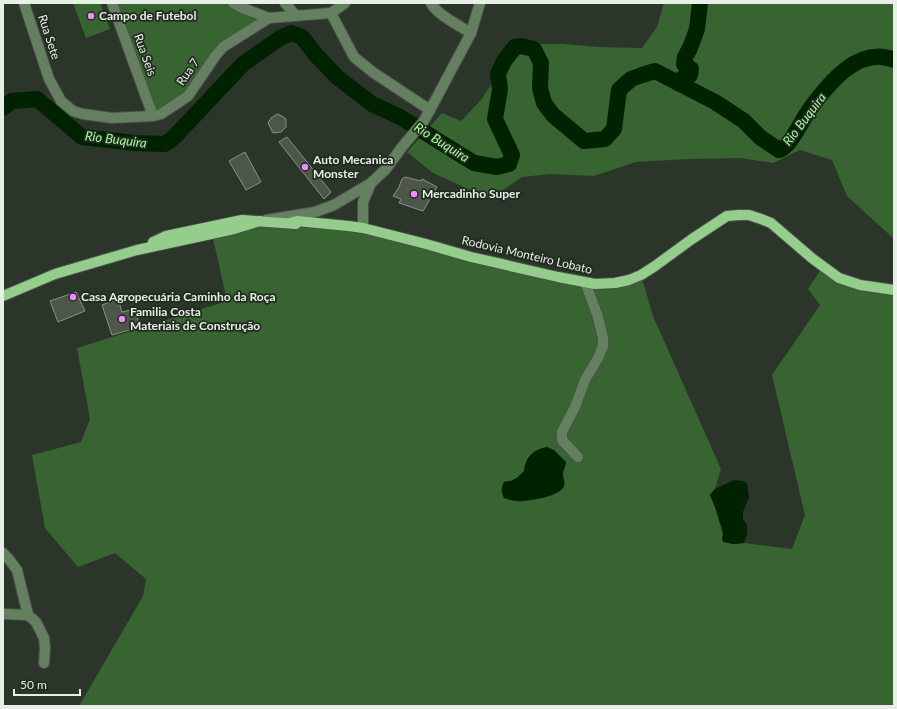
<svg xmlns="http://www.w3.org/2000/svg" width="897" height="709" viewBox="0 0 897 709" font-family="Lato,sans-serif">
<rect width="100%" height="100%" fill="#2b352a"/>
<g fill="#376430">
<path d="M 73,3 L 100,3 L 110,29 L 86,38 Z"/>
<path d="M 117,3 L 233,3 L 264,16 L 220,44 L 183,94 L 155,111 Z"/>
<path d="M 664,3 L 894,3 L 894,252 L 893,238 L 847,196 L 832,160 L 800,150 L 773,163 L 740,158 L 689,159 L 636,162 L 594,176 L 550,174 L 522,177 L 490,199 L 433,173 L 407,152 L 442,113 L 461,121 L 481,100 L 498,74 L 504,61 L 521,46 L 534,49 L 540,44 L 563,44 L 598,47 L 642,48 L 657,27 Z"/>
<path d="M 260,221 L 332,224 L 595,284 L 641,275 L 653,316 L 721,469 L 715,489 L 710,495 L 715,507 L 723,535 L 733,544 L 744,543 L 792,549 L 805,515 L 772,375 L 820,305 L 808,289 L 823,266 L 839,278 L 894,290 L 894,706 L 79,706 L 143,596 L 146,579 L 115,553 L 78,567 L 45,528 L 32,455 L 81,442 L 90,419 L 77,348 L 227,301 L 212,234 Z"/>
</g>
<g fill="#012200">
<path d="M 547,447 L 554,450 L 566,462 C 566,467 563,470 563,474 C 563,480 567,484 562,489 C 555,497 533,500 523,501 C 517,502 510,500 504,498 C 501,492 501,487 504,482 C 506,481 508,481 510,481 C 515,480 520,475 524,471 C 525,457 534,449 547,447 Z"/>
<path d="M 734,480 L 743,481 L 747,483 L 749,497 L 743,512 L 743,519 L 747,525 L 747,534 L 744,543 L 733,544 L 723,542 L 722,538 L 723,534 L 722,528 L 715,507 L 710,495 L 715,489 Z"/>
</g>
<g fill="none" stroke-linecap="round" stroke-linejoin="round">
<g stroke="#012200" stroke-width="16">
<path d="M 678,83 L 685,76 L 690,75 L 691,69 L 684,64 L 685,57 L 690,48 L 697,29 L 700,3"/>
<path d="M 3,108 L 12,101 L 37,99 L 82,137 L 135,143 L 164,144 L 171,140 L 178,133 L 243,64 L 280,38 L 291,33 L 302,37 L 316,55 L 337,77 L 372,104 L 400,117 L 474,163 L 497,167 L 509,164 L 512,155 L 495,119 L 500,89 L 498,74 L 504,61 L 515,47 L 521,46 L 534,49 L 541,63 L 540,88 L 544,103 L 553,115 L 584,141 L 605,139 L 614,129 L 619,90 L 631,79 L 642,75 L 655,71 L 715,102 L 744,121 L 761,138 L 779,150 C 789,149 803,118 810,109 C 828,84 859,45 894,60"/>
</g>
</g>
<g fill="#4c574a" stroke="#879385">
<path d="M 277,114 L 282,116 L 286,119 L 286,127 L 281,132 L 273,133 L 268,123 L 271,118 Z"/>
<path d="M 287,137 L 331,192 L 324,199 L 279,142 Z"/>
<path d="M 245,152 L 261,182 L 246,190 L 229,161 Z"/>
<path d="M 405,177 L 421,181 L 422,179 L 437,187 L 423,211 L 399,203 L 401,199 L 393,196 L 399,187 L 402,179 Z"/>
<path d="M 76,292 L 85,311 L 58,322 L 50,301 Z"/>
<path d="M 118,299 L 122,312 L 135,309 L 140,327 L 112,335 L 102,305 Z"/>
</g>
<g fill="none" stroke-linecap="round" stroke-linejoin="round">
<g stroke="#495348" stroke-width="12">
<g id="minor">
<path d="M 24,3 L 49,79 L 61,101 L 73,111 L 83,114 L 112,118 L 153,116 L 161,114 L 188,96 L 216,55 L 223,47 L 269,18 L 331,13"/>
<path d="M 112,3 L 153,116"/>
<path d="M 233,3 L 240,7 L 269,18"/>
<path d="M 285,3 L 296,16"/>
<path d="M 431,3 C 437,15 460,26 471,33"/>
<path d="M 331,13 L 354,57 L 374,73 L 430,110"/>
<path d="M 331,13 L 345,3"/>
<path d="M 266,220 L 315,212 L 334,205 L 371,183 L 386,169 L 402,147 L 423,122 L 430,110 L 471,33 L 480,3"/>
<path d="M 363,228 L 363,202 L 371,183"/>
<path d="M 578,457 L 562,440 L 562,432 L 575,407 L 585,380 L 598,358 L 603,346 L 603,338 L 597,314 L 585,282"/>
<path d="M 3,553 L 8,558 L 17,570 L 28,615 L 36,622 L 44,638 L 45,648 L 44,663"/>
<path d="M 3,614 L 28,615"/>
</g>
</g>
<g stroke="#495348" stroke-width="12">
<g id="major">
<path d="M 289,223 L 297,221 L 348,226 L 363,228 L 426,244 L 471,257 L 558,277 L 595,284 L 615,283 L 629,280 L 641,275 L 655,266 L 692,239 L 727,216 L 739,215 L 749,215 L 761,219 L 771,223 L 813,259 L 839,278 L 860,285 L 894,290"/>
<path d="M 153,242 L 166,236 L 242,220 L 296,224"/>
<path d="M 3,296 L 55,274 L 137,250 L 234,229 L 260,221"/>
</g>
</g>
<use href="#minor" stroke="#658060" stroke-width="10"/>
<use href="#major" stroke="#95ce8c" stroke-width="10"/>
</g>
<g fill="#eb8dfc" stroke="#212b20" stroke-width="1.5">
<circle cx="91" cy="16" r="4"/>
<circle cx="305" cy="167" r="4"/>
<circle cx="414" cy="194" r="4"/>
<circle cx="73" cy="297" r="4"/>
<circle cx="122" cy="319" r="4"/>
</g>
<g text-anchor="middle" stroke-width="3.5" stroke-linejoin="round" paint-order="stroke">
<g font-size="12" font-weight="bold" fill="#e8efe7" stroke="#212b20" text-anchor="start">
<text x="99" y="20">Campo de Futebol</text>
<text x="313" y="164">Auto Mecanica<tspan x="313" dy="14">Monster</tspan></text>
<text x="422" y="198">Mercadinho Super</text>
<text x="81" y="301">Casa Agropecuária Caminho da Roça</text>
<text x="130" y="316">Familia Costa<tspan x="130" dy="14">Materiais de Construção</tspan></text>
</g>
<g font-size="12" fill="#e8efe7" stroke="#212b20">
<text transform="translate(49 37) rotate(72)" y="4">Rua Sete</text>
<text transform="translate(145 55) rotate(70)" y="4">Rua Seis</text>
<text transform="translate(188 72) rotate(-55)" y="4">Rua 7</text>
<text transform="translate(527 255) rotate(13)" y="4">Rodovia Monteiro Lobato</text>
</g>
<g font-size="13" font-style="italic" fill="#a3fa96" stroke="#212b20">
<text transform="translate(804 119) rotate(-53)" y="5">Rio Buquira</text>
<text transform="translate(116 139) rotate(7)" y="5">Rio Buquira</text>
<text transform="translate(442 142) rotate(32)" y="5">Rio Buquira</text>
</g>
</g>
<rect width="897" height="709" fill="none" stroke="#e8efe7" stroke-width="8"/>
<path d="M14 689v6h66v-6" fill="none" stroke="#e8efe7" stroke-width="2"/>
<text x="20" y="689" font-size="12" fill="#e8efe7" stroke="#212b20" stroke-width="3" paint-order="stroke">50 m</text>
</svg>
